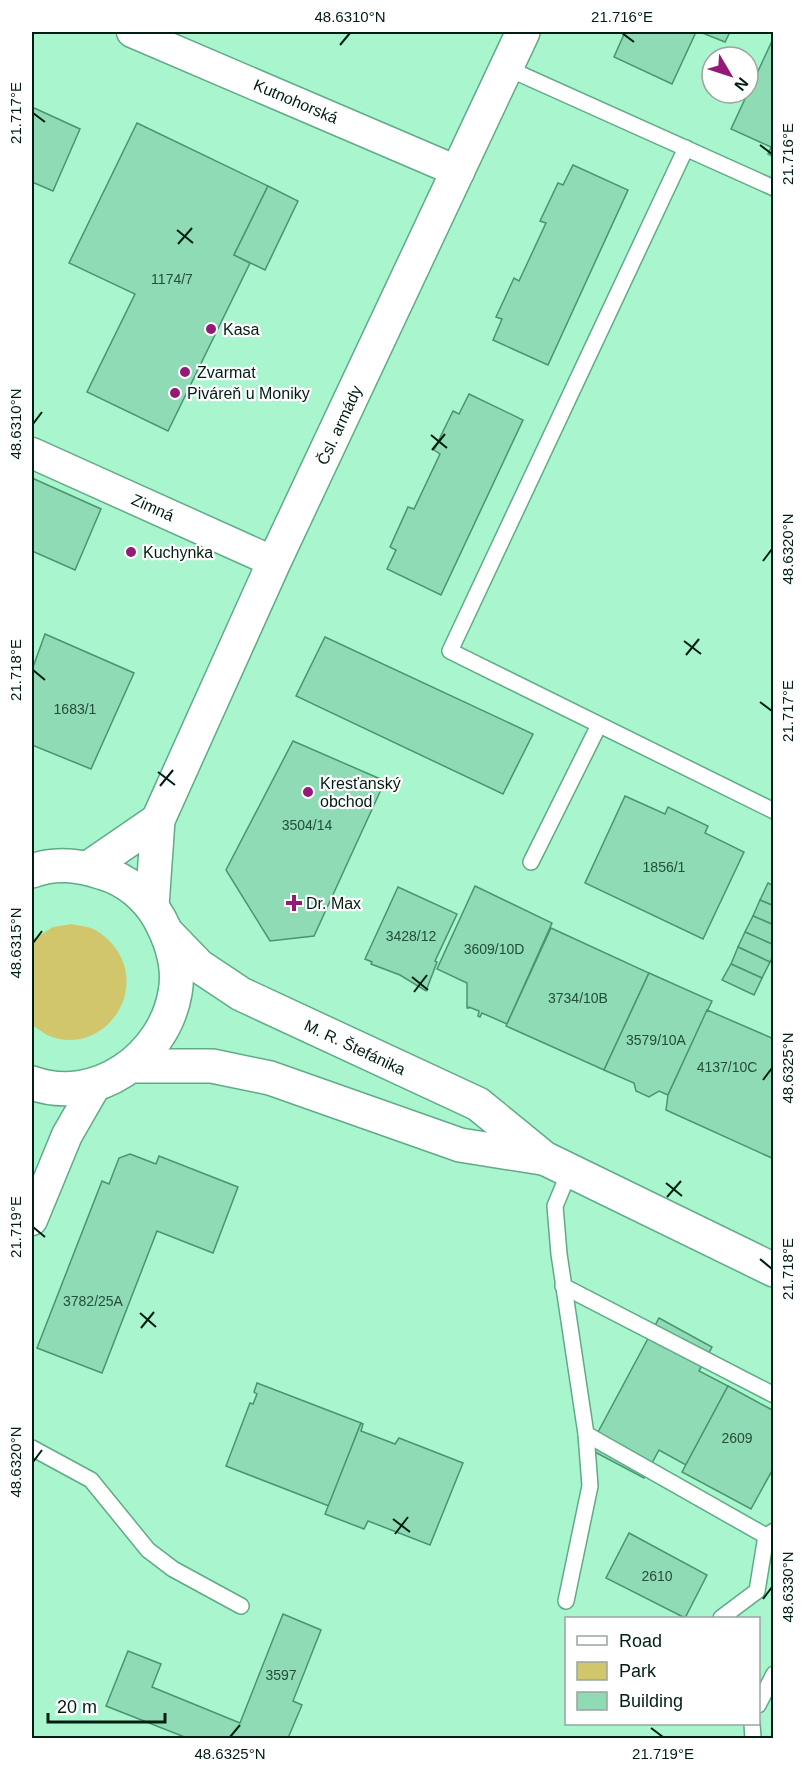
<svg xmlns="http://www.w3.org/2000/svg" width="805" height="1770" viewBox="0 0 805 1770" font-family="Arial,sans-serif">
<rect width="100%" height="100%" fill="#a8f5ce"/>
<path fill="#d2c66c" d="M 72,924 C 78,926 85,926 91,928 C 99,931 107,938 113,945 C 151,990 103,1059 47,1035 C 42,1032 37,1028 32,1025 L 32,940 L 53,927 Z"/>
<g fill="#8fdbb5" stroke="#499571" stroke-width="1.5">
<path d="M 625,32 L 696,32 L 672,84 L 614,57 Z"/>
<path d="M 700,32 L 730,32 L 725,42 Z"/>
<path d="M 772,41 L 774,42 L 774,157 L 768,154 L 771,147 L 731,129 Z"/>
<path d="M 32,107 L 80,129 L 53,191 L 32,182 Z"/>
<path d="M 137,123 L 268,186 L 234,255 L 250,263 L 168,431 L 87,392 L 135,294 L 69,263 Z"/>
<path d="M 573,165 L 628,190 L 548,365 L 493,340 L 502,319 L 496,317 L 514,278 L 519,281 L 546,223 L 540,221 L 558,183 L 563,185 Z"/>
<path d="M 268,186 L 298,201 L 265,270 L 234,255 Z"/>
<path d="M 469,394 L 523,420 L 441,595 L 387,569 L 396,550 L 390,547 L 408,507 L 414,509 L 440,454 L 434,450 L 453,411 L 459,414 Z"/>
<path d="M 32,478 L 101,509 L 75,570 L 32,551 Z"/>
<path d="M 45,634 L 134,673 L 91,769 L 32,745 L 32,670 Z"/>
<path d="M 325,637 L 533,734 L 503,794 L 296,696 Z"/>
<path d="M 293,741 L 385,781 L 314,936 L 270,941 L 226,870 Z"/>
<path d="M 625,796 L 665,814 L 668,807 L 708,826 L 705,833 L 744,852 L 703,939 L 585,883 Z"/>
<path d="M 768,883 L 774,886 L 774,906 L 760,900 Z"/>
<path d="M 475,886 L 552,923 L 507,1024 L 482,1013 L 480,1017 L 478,1016 L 479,1011 L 469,1007 L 469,1008 L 467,1008 L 467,983 L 437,969 Z"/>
<path d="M 398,887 L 457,914 L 435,961 L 437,962 L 426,991 L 400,975 L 371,964 L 372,962 L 365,959 Z"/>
<path d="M 760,900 L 774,906 L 774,925 L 753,916 Z"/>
<path d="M 753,916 L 774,925 L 774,945 L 745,932 Z"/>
<path d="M 551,928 L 649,973 L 604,1070 L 506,1026 Z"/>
<path d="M 745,932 L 774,945 L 774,954 L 770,962 L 738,947 Z"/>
<path d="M 738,947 L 770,962 L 762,978 L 731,964 Z"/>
<path d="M 731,964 L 762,978 L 754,995 L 722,980 Z"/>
<path d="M 649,973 L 712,1001 L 668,1095 L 659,1091 L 649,1097 L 636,1091 L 634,1083 L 604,1070 Z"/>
<path d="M 707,1010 L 774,1039 L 774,1159 L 666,1110 L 668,1095 Z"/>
<path d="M 130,1154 L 156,1164 L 159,1156 L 238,1187 L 213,1253 L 157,1231 L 102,1373 L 37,1348 L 102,1181 L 109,1184 L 119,1158 Z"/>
<path d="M 659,1318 L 712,1347 L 699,1371 L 728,1386 L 686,1465 L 659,1450 L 644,1478 L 589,1449 Z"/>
<path d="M 257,1383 L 361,1423 L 329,1506 L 226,1466 L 250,1403 L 253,1404 L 257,1394 L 254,1392 Z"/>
<path d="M 728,1386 L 774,1411 L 774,1467 L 751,1509 L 682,1472 Z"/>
<path d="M 361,1423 L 363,1424 L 361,1431 L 395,1444 L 399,1438 L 463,1463 L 430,1545 L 368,1521 L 364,1529 L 325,1514 Z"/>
<path d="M 629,1533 L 707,1575 L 685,1618 L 606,1578 Z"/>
<path d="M 283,1614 L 321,1630 L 293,1701 L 302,1705 L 288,1738 L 187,1738 L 106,1706 L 128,1651 L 161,1664 L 152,1687 L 240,1723 Z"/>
</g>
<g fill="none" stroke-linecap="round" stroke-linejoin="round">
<g stroke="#60ab87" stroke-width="18">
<g id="lane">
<path d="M 507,68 L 774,188"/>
<path d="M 686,148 L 450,651 L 774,811"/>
<path d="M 531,862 L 599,725"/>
<path d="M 570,1170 L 555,1206 L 559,1254 L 586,1434 L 766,1536 L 774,1531"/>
<path d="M 563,1286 L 774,1395"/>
<path d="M 32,1448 L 91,1480 L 148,1550 L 173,1569 L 241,1606"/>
<path d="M 566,1601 L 590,1486 L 586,1434"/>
<path d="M 721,1618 L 757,1591 L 766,1536"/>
<path d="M 758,1705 L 774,1674"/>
<path d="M 752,1724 L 753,1738"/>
</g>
</g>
<g stroke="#60ab87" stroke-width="33">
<g id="street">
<path d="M 132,32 L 459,172"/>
<path d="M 32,453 L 274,562"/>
<path d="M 32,1220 L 67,1135 L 97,1083"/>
</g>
</g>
<g stroke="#60ab87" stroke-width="36">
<g id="secondary">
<path d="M 88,868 L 158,820"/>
<path d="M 32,871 C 56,862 79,865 103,873 C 127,880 147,897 159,918 C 171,940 180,967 175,993 C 164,1057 96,1106 32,1083"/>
<path d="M 152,906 L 158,820 L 274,562 L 523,32"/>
<path d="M 168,934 L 199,966 L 241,994 L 478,1104 L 544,1158 L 774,1270"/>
<path d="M 132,1066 L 212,1066 L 270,1078 L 460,1145 L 542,1158"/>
</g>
</g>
<use href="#lane" stroke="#fff" stroke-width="15"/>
<use href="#street" stroke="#fff" stroke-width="30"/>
<use href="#secondary" stroke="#fff" stroke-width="33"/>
</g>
<path fill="none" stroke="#001e11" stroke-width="2" d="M 622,33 L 634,42M 340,45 L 350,33M 33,113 L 45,122M 760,145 L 772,154M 177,230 L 193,243M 178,244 L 192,228M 33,424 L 42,412M 431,435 L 447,448M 432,450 L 445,434M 763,561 L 772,549M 684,641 L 701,654M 686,655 L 699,639M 33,670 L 45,680M 760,702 L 772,711M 158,772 L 175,785M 160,786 L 173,770M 33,943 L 42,931M 412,977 L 428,990M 414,992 L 427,975M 763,1080 L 772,1068M 666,1183 L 682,1196M 667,1197 L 681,1181M 33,1227 L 45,1237M 760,1259 L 772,1269M 140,1313 L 156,1327M 141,1328 L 154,1312M 33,1462 L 42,1450M 393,1519 L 410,1532M 395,1534 L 408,1517M 763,1599 L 772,1587M 651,1728 L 663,1737M 230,1737 L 240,1725"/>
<g fill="#951a75" stroke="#fff" stroke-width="2">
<circle cx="211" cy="329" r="6"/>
<circle cx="185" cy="372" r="6"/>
<circle cx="175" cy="393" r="6"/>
<circle cx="131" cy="552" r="6"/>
<circle cx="308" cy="792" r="6"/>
<path d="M291 894h6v6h6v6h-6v6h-6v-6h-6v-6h6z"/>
</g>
<g text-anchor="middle" stroke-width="4.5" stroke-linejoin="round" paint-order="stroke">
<g font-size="14" fill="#244d3a">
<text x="172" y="284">1174/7</text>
<text x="75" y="714">1683/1</text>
<text x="307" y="830">3504/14</text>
<text x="664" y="872">1856/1</text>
<text x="411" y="941">3428/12</text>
<text x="494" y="954">3609/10D</text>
<text x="578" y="1003">3734/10B</text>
<text x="656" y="1045">3579/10A</text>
<text x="727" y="1072">4137/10C</text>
<text x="93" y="1306">3782/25A</text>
<text x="737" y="1443">2609</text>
<text x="657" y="1581">2610</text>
<text x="281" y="1680">3597</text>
</g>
<g font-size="16" fill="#001e11" stroke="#fff">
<text transform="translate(296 101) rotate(23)" y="6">Kutnohorská</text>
<text transform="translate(339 425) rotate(-65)" y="6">Čsl. armády</text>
<text transform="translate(153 507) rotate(24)" y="6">Zimná</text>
<text transform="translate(355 1047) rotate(25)" y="6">M. R. Štefánika</text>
</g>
<g font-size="16" fill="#001e11" stroke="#fff" text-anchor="start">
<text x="223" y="335">Kasa</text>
<text x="197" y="378">Zvarmat</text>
<text x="187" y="399">Piváreň u Moniky</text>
<text x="143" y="558">Kuchynka</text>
<text x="320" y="789">Kresťanský<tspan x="320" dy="18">obchod</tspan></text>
<text x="306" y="909">Dr. Max</text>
</g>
</g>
<rect width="805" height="1770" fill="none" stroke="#ffffff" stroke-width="66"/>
<rect x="565" y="1617" width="195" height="108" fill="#ffffff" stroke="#99a5a0" stroke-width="1.5"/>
<rect x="577" y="1636" width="30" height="9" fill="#ffffff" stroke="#99a5a0" stroke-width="1.5"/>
<text x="619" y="1647" font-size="18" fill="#001e11">Road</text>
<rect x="577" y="1662" width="30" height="18" fill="#d2c66c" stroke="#99a5a0" stroke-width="1.5"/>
<text x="619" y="1677" font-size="18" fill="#001e11">Park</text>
<rect x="577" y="1692" width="30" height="18" fill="#8fdbb5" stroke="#99a5a0" stroke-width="1.5"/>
<text x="619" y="1707" font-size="18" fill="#001e11">Building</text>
<g transform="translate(730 75) rotate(129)"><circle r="28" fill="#ffffff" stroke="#99a5a0" stroke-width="1.5"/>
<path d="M0-4.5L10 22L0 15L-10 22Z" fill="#951a75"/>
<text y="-9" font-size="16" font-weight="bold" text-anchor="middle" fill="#001e11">N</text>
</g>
<path d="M48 1713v9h117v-9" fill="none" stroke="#001e11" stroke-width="3"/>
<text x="57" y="1713" font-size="18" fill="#001e11" stroke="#ffffff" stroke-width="4.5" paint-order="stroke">20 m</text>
<rect x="33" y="33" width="739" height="1704" fill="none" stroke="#001e11" stroke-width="2"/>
<g font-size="15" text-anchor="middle" fill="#001e11">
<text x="350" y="22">48.6310°N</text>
<text x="622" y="22">21.716°E</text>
<text transform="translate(16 113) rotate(-90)" y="5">21.717°E</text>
<text transform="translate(788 154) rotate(-90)" y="5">21.716°E</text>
<text transform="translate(16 424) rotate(-90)" y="5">48.6310°N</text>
<text transform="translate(788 549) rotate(-90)" y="5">48.6320°N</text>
<text transform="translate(16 670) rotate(-90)" y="5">21.718°E</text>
<text transform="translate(788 711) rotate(-90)" y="5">21.717°E</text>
<text transform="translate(16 943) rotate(-90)" y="5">48.6315°N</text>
<text transform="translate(788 1068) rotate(-90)" y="5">48.6325°N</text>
<text transform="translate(16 1227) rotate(-90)" y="5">21.719°E</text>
<text transform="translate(788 1269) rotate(-90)" y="5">21.718°E</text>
<text transform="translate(16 1462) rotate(-90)" y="5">48.6320°N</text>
<text transform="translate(788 1587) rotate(-90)" y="5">48.6330°N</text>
<text x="230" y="1759">48.6325°N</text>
<text x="663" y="1759">21.719°E</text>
</g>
</svg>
